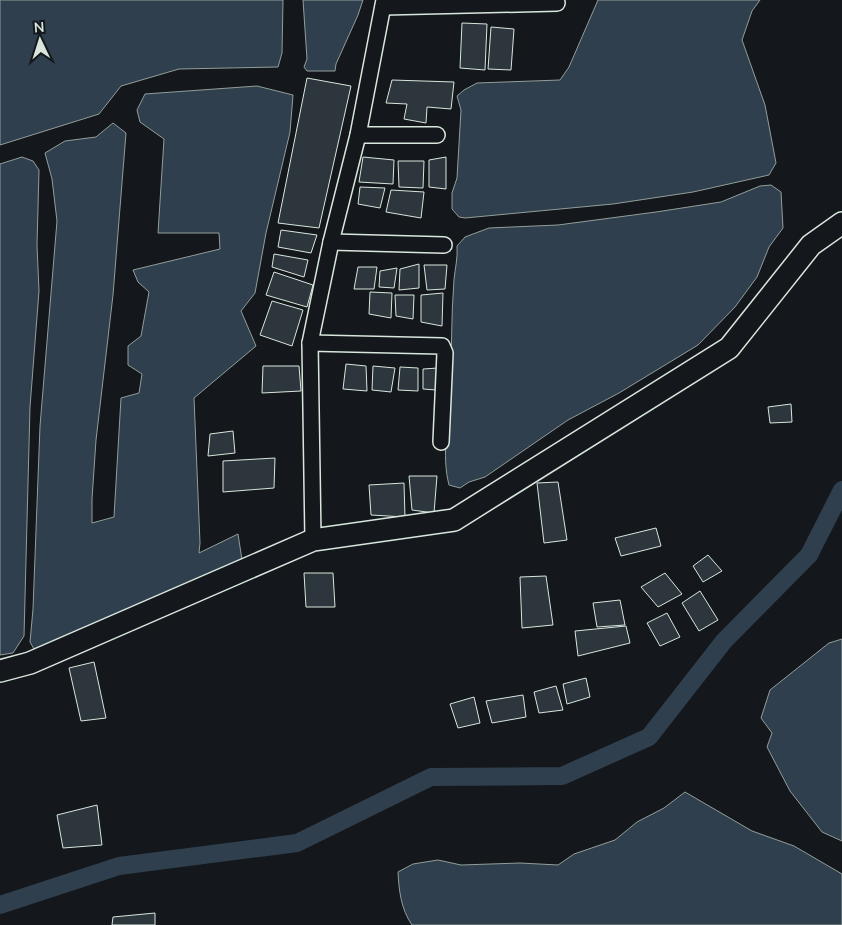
<svg xmlns="http://www.w3.org/2000/svg" width="842" height="925" viewBox="0 0 842 925" font-family="'Nunito Sans',sans-serif">
<rect width="100%" height="100%" fill="#14181c"/>
<g fill="#2f3f4d" stroke="#939e99">
<path d="M 0,0 L 283,0 L 282,53 L 278,67 L 179,69 L 121,86 L 99,114 L 0,145 Z"/>
<path d="M 303,0 L 363,0 L 358,15 L 336,64 L 335,71 L 307,71 L 304,67 L 307,59 Z"/>
<path d="M 598,0 L 760,0 L 752,11 L 742,40 L 765,105 L 776,163 L 769,175 L 693,192 L 613,204 L 465,218 L 459,217 L 452,209 L 452,193 L 457,178 L 461,110 L 457,96 L 464,90 L 477,83 L 560,80 L 569,67 Z"/>
<path d="M 257,86 L 293,95 L 290,132 L 266,233 L 255,293 L 241,311 L 256,346 L 194,398 L 200,543 L 199,553 L 238,534 L 242,560 L 45,650 L 34,649 L 30,642 L 33,609 L 40,426 L 57,221 L 52,179 L 45,153 L 65,141 L 96,137 L 113,123 L 126,133 L 113,295 L 96,440 L 92,499 L 92,523 L 114,517 L 121,398 L 139,393 L 142,374 L 128,365 L 128,346 L 141,336 L 149,292 L 138,282 L 133,270 L 220,249 L 219,233 L 158,233 L 164,139 L 140,122 L 137,110 L 145,94 Z"/>
<path d="M 22,157 L 33,161 L 39,170 L 37,245 L 39,291 L 30,407 L 24,636 L 13,653 L 0,655 L 0,164 Z"/>
<path d="M 771,185 L 781,192 L 783,228 L 769,247 L 757,277 L 735,307 L 698,345 L 619,393 L 568,420 L 485,477 L 469,482 L 460,488 L 449,485 C 441,454 449,421 450,390 C 452,353 451,316 454,280 C 455,268 458,258 457,246 L 465,237 L 489,228 L 558,225 L 656,212 L 721,202 L 760,186 Z"/>
<path d="M 842,639 L 842,841 L 822,832 L 790,791 L 767,747 L 772,733 L 761,718 L 770,690 L 829,643 Z"/>
<path d="M 685,792 L 752,831 L 794,846 L 842,874 L 842,925 L 412,925 C 401,909 399,891 398,872 L 413,864 L 438,860 L 461,865 L 520,863 L 558,865 L 574,854 L 615,840 L 637,822 L 664,808 Z"/>
</g>
<g fill="none" stroke-linecap="round" stroke-linejoin="round">
<path stroke="#2f3f4d" stroke-width="18" d="M 0,905 L 119,866 L 297,843 L 431,777 L 562,776 L 649,737 L 724,641 L 809,555 L 842,490"/>
</g>
<g fill="#2c363c" stroke="#d8e6dc">
<path d="M 462,23 L 487,24 L 485,70 L 460,68 Z"/>
<path d="M 491,27 L 514,29 L 511,70 L 488,69 Z"/>
<path d="M 307,78 L 351,86 L 319,228 L 278,223 Z"/>
<path d="M 392,80 L 454,82 L 451,109 L 427,107 L 426,123 L 404,119 L 407,104 L 386,103 Z"/>
<path d="M 363,157 L 394,160 L 393,184 L 359,182 Z"/>
<path d="M 446,157 L 446,189 L 429,187 L 429,160 Z"/>
<path d="M 398,161 L 424,161 L 423,188 L 399,187 Z"/>
<path d="M 360,187 L 385,188 L 380,208 L 358,204 Z"/>
<path d="M 391,190 L 424,192 L 421,218 L 386,212 Z"/>
<path d="M 281,230 L 317,235 L 311,253 L 278,247 Z"/>
<path d="M 274,254 L 308,260 L 304,277 L 272,267 Z"/>
<path d="M 419,264 L 419,288 L 399,290 L 400,269 Z"/>
<path d="M 424,265 L 447,265 L 445,289 L 427,290 Z"/>
<path d="M 358,267 L 377,267 L 374,289 L 354,289 Z"/>
<path d="M 397,268 L 394,288 L 379,287 L 380,271 Z"/>
<path d="M 274,272 L 313,285 L 307,307 L 266,295 Z"/>
<path d="M 370,292 L 392,293 L 391,318 L 369,314 Z"/>
<path d="M 443,293 L 442,326 L 421,322 L 421,295 Z"/>
<path d="M 395,295 L 414,295 L 413,319 L 396,316 Z"/>
<path d="M 272,301 L 303,310 L 292,346 L 260,335 Z"/>
<path d="M 346,364 L 366,366 L 367,391 L 343,389 Z"/>
<path d="M 263,366 L 299,366 L 301,391 L 262,393 Z"/>
<path d="M 373,366 L 395,368 L 391,392 L 372,390 Z"/>
<path d="M 400,367 L 418,368 L 418,391 L 398,390 Z"/>
<path d="M 438,368 L 436,390 L 423,389 L 423,369 Z"/>
<path d="M 791,404 L 792,422 L 770,423 L 768,407 Z"/>
<path d="M 233,431 L 235,453 L 208,456 L 210,434 Z"/>
<path d="M 275,458 L 274,488 L 223,492 L 223,461 Z"/>
<path d="M 409,476 L 437,476 L 434,513 L 412,510 Z"/>
<path d="M 558,482 L 567,540 L 544,543 L 537,483 Z"/>
<path d="M 404,483 L 405,517 L 371,515 L 369,485 Z"/>
<path d="M 656,528 L 661,546 L 621,556 L 615,538 Z"/>
<path d="M 708,555 L 722,571 L 703,582 L 693,566 Z"/>
<path d="M 304,573 L 333,573 L 335,607 L 306,607 Z"/>
<path d="M 665,573 L 682,594 L 658,607 L 641,587 Z"/>
<path d="M 546,576 L 553,625 L 522,628 L 520,577 Z"/>
<path d="M 700,591 L 718,620 L 699,631 L 682,603 Z"/>
<path d="M 620,600 L 625,625 L 597,627 L 593,603 Z"/>
<path d="M 667,613 L 680,637 L 660,646 L 647,623 Z"/>
<path d="M 626,626 L 630,643 L 578,656 L 575,631 Z"/>
<path d="M 94,662 L 106,718 L 81,721 L 69,668 Z"/>
<path d="M 586,678 L 590,697 L 567,704 L 563,684 Z"/>
<path d="M 556,686 L 563,710 L 539,713 L 534,692 Z"/>
<path d="M 523,695 L 526,717 L 492,723 L 486,701 Z"/>
<path d="M 474,697 L 480,723 L 458,728 L 450,704 Z"/>
<path d="M 97,805 L 102,845 L 63,848 L 57,815 Z"/>
<path d="M 155,913 L 155,925 L 112,925 L 113,917 Z"/>
</g>
<g fill="none" stroke-linecap="round" stroke-linejoin="round">
<g stroke="#d8e6dc" stroke-width="18">
<g id="street">
<path d="M 383,7 L 557,3"/>
<path d="M 358,135 L 437,135"/>
<path d="M 331,242 L 444,245"/>
<path d="M 310,343 L 442,346 L 445,353 L 441,442"/>
<path d="M 313,540 L 310,343 L 331,242 L 358,135 L 384,0"/>
</g>
</g>
<g stroke="#d8e6dc" stroke-width="24">
<path id="secondary" d="M 0,671 L 30,663 L 313,540 L 454,520 L 729,348 L 811,245 L 842,223"/>
</g>
<use href="#street" stroke="#14181c" stroke-width="15"/>
<use href="#secondary" stroke="#14181c" stroke-width="21"/>
</g>
<g transform="translate(40 40) rotate(356)" stroke="#14181c" stroke-width="4" paint-order="stroke">
<path d="M0-4L9 19L0 12L-9 19Z" fill="#d8e6dc"/>
<text y="-8" font-size="14" font-weight="bold" text-anchor="middle" fill="#d8e6dc">N</text>
</g>
</svg>
